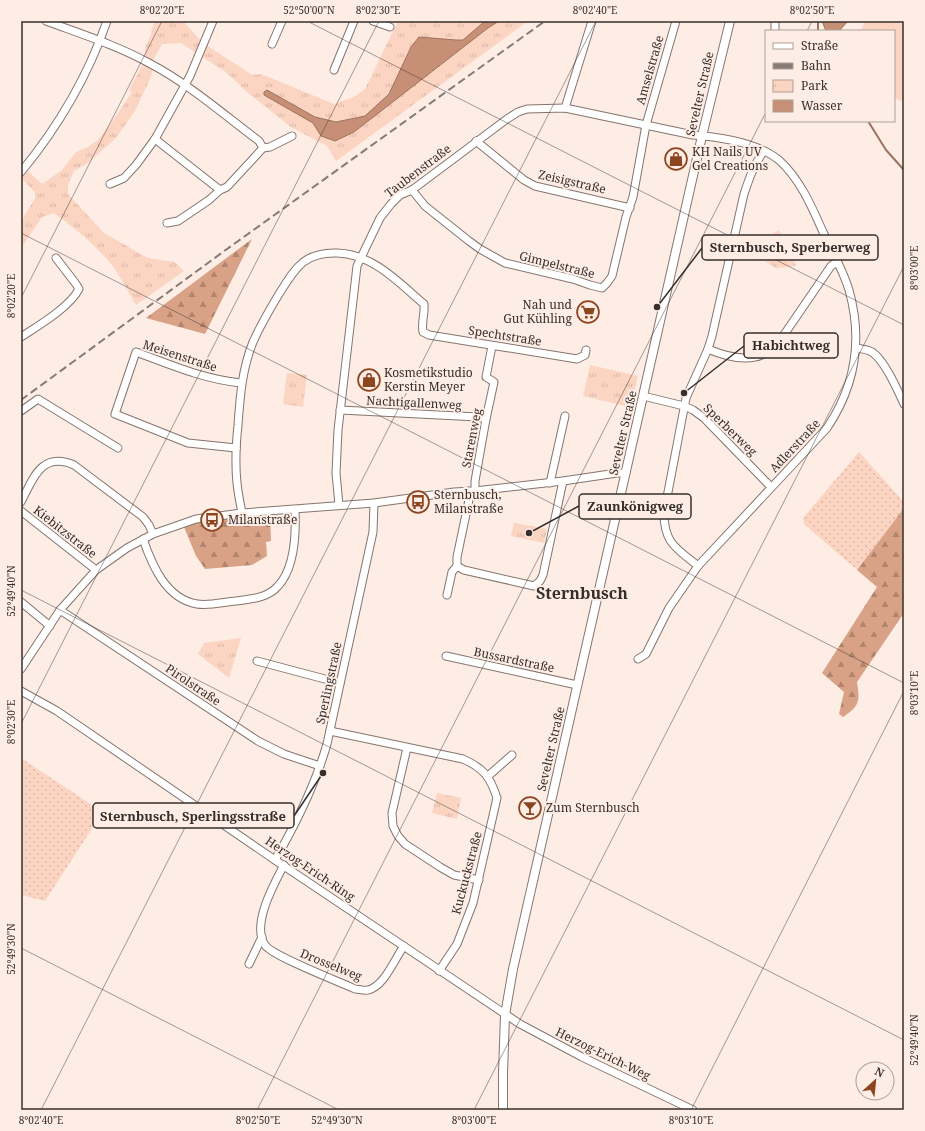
<svg xmlns="http://www.w3.org/2000/svg" width="925" height="1131" viewBox="0 0 925 1131" font-family="'Noto Serif',serif">
<defs>
<pattern id="grass-dots" width="8" height="8" patternUnits="userSpaceOnUse"><rect width="8" height="8" fill="#fcd4c2"/><path d="M2 2h.1M6 6h.1" fill="none" stroke="#d9b6a7" stroke-width="1.8" stroke-linecap="round"/></pattern>
<pattern id="forest-firs" width="22" height="20" patternUnits="userSpaceOnUse"><rect width="22" height="20" fill="#d9a186"/><path d="M5 1l3.5 6h-7zM16 11l3.5 6h-7z" fill="#b1846e"/></pattern>
<pattern id="park-tufts" width="24" height="20" patternUnits="userSpaceOnUse"><rect width="24" height="20" fill="#fcd4c2"/><path d="M3 7l-1-3M5 7V3M7 7l1-3M15 17l-1-3M17 17v-4M19 17l1-3" fill="none" stroke="#d9b6a7"/></pattern>
</defs>
<rect width="100%" height="100%" fill="#fdede5"/>
<g fill="url(#grass-dots)">
<path d="M 859,452 L 904,502 L 904,508 L 857,570 L 804,524 L 803,518 Z"/>
<path d="M 21,758 L 101,811 L 102,813 L 45,901 L 21,895 Z"/>
</g>
<g fill="url(#forest-firs)">
<path d="M 252,239 L 205,334 L 146,318 Z"/>
<path d="M 904,508 L 904,613 L 857,682 C 860,701 860,706 843,717 L 839,714 L 844,692 L 822,673 L 877,587 L 857,570 Z"/>
<path d="M 241,517 L 270,517 L 271,541 L 266,542 L 267,556 L 252,565 L 205,569 L 196,556 L 184,527 L 198,523 Z"/>
</g>
<g fill="url(#park-tufts)">
<path d="M 155,21 L 183,21 L 202,42 L 252,75 L 261,74 L 334,104 L 354,97 L 365,89 L 398,21 L 528,21 L 336,161 L 327,146 L 291,127 L 248,93 L 227,73 L 181,43 L 162,44 L 152,62 L 145,58 L 145,48 L 152,32 L 151,31 Z"/>
<path d="M 143,64 L 153,69 L 150,79 L 135,111 L 116,138 L 88,163 L 74,171 L 68,185 L 68,194 L 104,233 L 148,258 L 175,262 L 184,271 L 136,305 C 129,293 122,279 114,268 C 97,246 76,229 54,213 L 42,217 L 21,248 L 21,221 L 35,199 L 35,192 L 21,178 L 28,171 L 42,184 L 61,171 L 76,152 L 88,147 L 98,140 L 114,119 L 132,92 L 129,90 Z"/>
<path d="M 779,230 L 796,264 L 795,266 L 776,268 L 763,260 L 773,234 Z"/>
<path d="M 590,365 L 638,376 L 630,407 L 583,396 Z"/>
<path d="M 287,373 L 307,375 L 303,407 L 283,404 Z"/>
<path d="M 514,523 L 547,529 L 544,543 L 511,536 Z"/>
<path d="M 241,638 L 229,678 L 198,654 L 204,643 Z"/>
<path d="M 437,793 L 461,798 L 457,819 L 432,813 Z"/>
</g>
<path fill="#fcd4c2" d="M 865,21 L 904,21 L 904,102 L 894,98 L 894,31 L 861,31 Z"/>
<g fill="#c79076" stroke="#9c7360">
<path d="M 485,21 L 499,21 L 488,28 L 354,132 L 335,141 L 321,136 L 313,123 L 264,95 L 264,92 L 267,90 L 315,117 L 336,122 L 365,116 L 389,94 L 411,47 L 419,37 L 456,40 L 463,40 Z"/>
<path d="M 822,21 L 848,21 L 839,31 L 826,31 Z"/>
</g>
<g fill="none" stroke-linecap="round" stroke-linejoin="round">
<g stroke="#9c7360" stroke-width="2">
<path d="M 818,21 L 818,31"/>
<path d="M 868,121 L 886,150 L 904,170"/>
</g>
<g stroke="#84756e" stroke-width="9">
<g id="minor">
<path d="M 46,21 C 81,34 116,45 149,63 C 189,84 223,114 259,141 L 263,148 L 227,187 L 220,190 L 209,200 L 178,221 L 167,223"/>
<path d="M 373,21 L 390,27"/>
<path d="M 775,21 L 775,31"/>
<path d="M 272,44 L 282,21"/>
<path d="M 334,70 L 354,21"/>
<path d="M 565,108 L 592,21"/>
<path d="M 155,139 L 220,190"/>
<path d="M 476,141 L 524,180 L 535,186 L 630,208"/>
<path d="M 263,148 L 270,147 L 292,136"/>
<path d="M 21,172 C 58,127 88,76 107,21"/>
<path d="M 110,184 L 124,178 L 136,165 L 155,139 L 190,76 L 213,21"/>
<path d="M 412,190 L 425,206 L 469,241 L 480,249 L 505,263 L 573,279 L 590,285 L 602,288 L 607,283 L 612,276 L 626,217 L 633,197 L 646,125 L 676,21"/>
<path d="M 21,337 C 38,326 70,307 79,289 L 76,284 L 56,258"/>
<path d="M 856,348 C 861,349 867,349 872,352 C 885,361 897,389 904,404"/>
<path d="M 708,349 C 722,355 740,360 755,357 C 763,356 771,350 777,345 L 831,266 L 837,262"/>
<path d="M 643,396 L 684,406 L 693,410 L 704,418 L 771,487"/>
<path d="M 340,410 L 478,417 L 486,419"/>
<path d="M 21,411 L 38,399 L 118,448"/>
<path d="M 236,448 L 188,443 L 115,414 L 136,352 C 171,365 203,379 241,383"/>
<path d="M 550,483 L 565,416"/>
<path d="M 469,491 L 469,500 L 457,557 L 457,566 L 464,570 L 534,586 L 540,581 L 543,575 L 563,481"/>
<path d="M 475,491 L 475,481 L 486,419 L 494,382 L 486,377 L 492,346"/>
<path d="M 21,502 C 33,479 41,451 74,465 L 143,517 L 149,525 L 153,534"/>
<path d="M 339,505 L 336,473 L 338,430 L 357,266 L 380,218 L 391,204 L 400,195 L 412,190 L 507,119 L 518,112 L 527,109 L 565,108 L 693,135 C 719,137 758,143 779,160 C 800,179 812,207 823,232 C 832,251 843,270 849,290 C 863,340 856,385 827,428 L 698,566 L 669,608 L 646,654 L 638,659"/>
<path d="M 21,511 L 96,570"/>
<path d="M 242,513 C 240,503 238,493 237,483 C 235,464 236,444 238,425 C 240,397 242,369 253,342 C 260,326 270,309 279,294 C 295,269 303,252 337,253 C 373,254 398,282 424,304 C 425,314 421,323 423,332 L 429,335 L 577,359 L 585,355 L 586,350"/>
<path d="M 143,539 C 152,565 166,599 197,604 C 209,606 224,602 236,601 C 251,599 268,598 278,586 C 295,568 296,533 295,510"/>
<path d="M 698,566 C 676,548 664,543 664,513 L 686,398 L 708,349 L 712,336 L 744,194 C 749,179 754,164 764,151"/>
<path d="M 447,595 L 452,572 L 457,566"/>
<path d="M 21,602 L 50,626"/>
<path d="M 60,610 L 258,741 L 284,754 L 320,766"/>
<path d="M 446,656 L 577,685"/>
<path d="M 257,661 L 340,683"/>
<path d="M 21,669 L 60,610 L 96,570 L 127,548 L 153,534 L 196,519 L 242,513 L 374,503 L 454,492 L 475,491 L 563,481 L 617,473 L 626,473"/>
<path d="M 21,691 L 57,711 L 275,860 L 520,1024 L 582,1057 L 693,1110"/>
<path d="M 330,731 L 463,759 C 483,768 490,776 497,798 L 473,903 L 457,944 L 439,971"/>
<path d="M 407,748 L 392,813 L 393,826 L 398,836 L 405,844 L 440,867 L 454,875 L 479,880"/>
<path d="M 488,776 L 512,755"/>
<path d="M 275,860 C 297,822 315,786 327,744 L 373,532 L 374,503"/>
<path d="M 284,865 C 274,884 251,925 265,945 C 272,956 340,982 355,989 C 359,989 364,991 368,990 C 384,987 395,958 404,946"/>
<path d="M 249,964 L 262,937"/>
</g>
</g>
<g stroke="#84756e" stroke-width="10">
<path id="tertiary" d="M 503,1110 L 503,1073 L 505,1015 L 513,969 L 702,136 L 730,21"/>
</g>
<use href="#minor" stroke="#fff" stroke-width="7"/>
<use href="#tertiary" stroke="#fff" stroke-width="8"/>
<path stroke="#867b76" stroke-width="2" stroke-dasharray="8 4" stroke-linecap="butt" d="M 21,400 L 227,249 L 545,21"/>
</g>
<path fill="none" stroke="#362f2c" stroke-width="1" stroke-opacity="0.45" d="M 307,21 L 904,325M 807,31 L 812,21M 21,233 L 904,683M 21,298 L 162,21M 21,590 L 904,1040M 21,724 L 379,21M 21,948 L 339,1110M 41,1110 L 596,21M 257,1110 L 766,112M 474,1110 L 904,266M 691,1110 L 904,691"/>
<defs>
<g id="shop-ring" transform="scale(1.15)"><circle r="9.5" fill="#fdede5" stroke="#8b451f" stroke-width="1.5"/><path d="M-5-2.5h2.3a2.7 3.5 0 0 1 5.4 0H5L5.5 6h-11ZM-1.5-2.5h3a1.5 2.3 0 0 0-3 0Z" fill="#8b451f"/></g>
<g id="supermarket-ring" transform="scale(1.15)"><circle r="9.5" fill="#fdede5" stroke="#8b451f" stroke-width="1.5"/><path d="M-6-5.5h2.5l.6 2H6L4.5 2H-2.5L-4.4-4H-6ZM-1.5 3.2a1.3 1.3 0 1 0 .1 0ZM3 3.2a1.3 1.3 0 1 0 .1 0Z" fill="#8b451f"/></g>
<g id="bus-ring" transform="scale(1.15)"><circle r="9.5" fill="#fdede5" stroke="#8b451f" stroke-width="1.5"/><path d="M-5-6H5V4H4V6H2V4H-2V6H-4V4H-5ZM-3.5-4V0h7V-4ZM-3.5 1.2v1.5H-2V1.2ZM2 1.2v1.5H3.5V1.2Z" fill="#8b451f"/></g>
<g id="bar-ring" transform="scale(1.15)"><circle r="9.5" fill="#fdede5" stroke="#8b451f" stroke-width="1.5"/><path d="M-6-5H6L.8 .8V4.5H3.5V6h-7V4.5H-.8V.8Z" fill="#8b451f"/></g>
</defs>
<g fill-rule="evenodd">
<use href="#shop-ring" x="676" y="159"/>
<use href="#supermarket-ring" x="588" y="312"/>
<use href="#shop-ring" x="369" y="380"/>
<use href="#bus-ring" x="418" y="502"/>
<use href="#bus-ring" x="212" y="520"/>
<use href="#bar-ring" x="530" y="808"/>
</g>
<g text-anchor="middle" stroke-width="4" stroke-linejoin="round" paint-order="stroke">
<g font-size="12" fill="#362f2c" stroke="#fdede5">
<text transform="translate(650 70) rotate(-74)" y="4">Amselstraße</text>
<text transform="translate(700 94) rotate(-77)" y="4">Sevelter Straße</text>
<text transform="translate(418 171) rotate(-37)" y="4">Taubenstraße</text>
<text transform="translate(572 182) rotate(13)" y="4">Zeisigstraße</text>
<text transform="translate(557 265) rotate(14)" y="4">Gimpelstraße</text>
<text transform="translate(505 336) rotate(9)" y="4">Spechtstraße</text>
<text transform="translate(180 356) rotate(18)" y="4">Meisenstraße</text>
<text transform="translate(414 403) rotate(3)" y="4">Nachtigallenweg</text>
<text transform="translate(730 430) rotate(44)" y="4">Sperberweg</text>
<text transform="translate(623 433) rotate(-77)" y="4">Sevelter Straße</text>
<text transform="translate(472 438) rotate(-79)" y="4">Starenweg</text>
<text transform="translate(795 446) rotate(-47)" y="4">Adlerstraße</text>
<text transform="translate(65 532) rotate(38)" y="4">Kiebitzstraße</text>
<text transform="translate(514 660) rotate(12)" y="4">Bussardstraße</text>
<text transform="translate(329 683) rotate(-78)" y="4">Sperlingstraße</text>
<text transform="translate(193 685) rotate(34)" y="4">Pirolstraße</text>
<text transform="translate(551 749) rotate(-77)" y="4">Sevelter Straße</text>
<text transform="translate(310 869) rotate(34)" y="4">Herzog-Erich-Ring</text>
<text transform="translate(467 873) rotate(-75)" y="4">Kuckuckstraße</text>
<text transform="translate(331 965) rotate(22)" y="4">Drosselweg</text>
<text transform="translate(603 1054) rotate(26)" y="4">Herzog-Erich-Weg</text>
</g>
<g font-size="12" fill="#362f2c" stroke="#fdede5" text-anchor="start">
<text x="692" y="156">KH Nails UV<tspan x="692" dy="14">Gel Creations</tspan></text>
<text x="572" y="309" text-anchor="end">Nah und<tspan x="572" dy="14">Gut Kühling</tspan></text>
<text x="384" y="377">Kosmetikstudio<tspan x="384" dy="14">Kerstin Meyer</tspan></text>
<text x="434" y="499">Sternbusch,<tspan x="434" dy="14">Milanstraße</tspan></text>
<text x="228" y="524">Milanstraße</text>
<text x="546" y="812">Zum Sternbusch</text>
</g>
<g font-size="16" font-weight="bold" fill="#362f2c" stroke="#fdede5">
<text x="582" y="599">Sternbusch</text>
</g>
</g>
<path fill="none" stroke="#362f2c" stroke-width="1.5" d="M657 307L702 248M684 393L744 346M529 533L579 506M323 773L294 816"/>
<g fill="#362f2c" stroke="#fdede5" stroke-width="1.5">
<circle cx="657" cy="307" r="4"/>
<circle cx="684" cy="393" r="4"/>
<circle cx="529" cy="533" r="4"/>
<circle cx="323" cy="773" r="4"/>
</g>
<g fill="#fdede5" stroke="#362f2c" stroke-width="1.5">
<rect x="702" y="235" width="176" height="25" rx="4"/>
<rect x="744" y="333" width="94" height="25" rx="4"/>
<rect x="579" y="494" width="112" height="25" rx="4"/>
<rect x="93" y="803" width="201" height="25" rx="4"/>
</g>
<g font-size="13" text-anchor="middle" font-weight="bold" fill="#362f2c">
<text x="790" y="252">Sternbusch, Sperberweg</text>
<text x="791" y="350">Habichtweg</text>
<text x="635" y="511">Zaunkönigweg</text>
<text x="193" y="821">Sternbusch, Sperlingsstraße</text>
</g>
<rect width="925" height="1131" fill="none" stroke="#fdede5" stroke-width="44"/>
<rect x="765" y="30" width="130" height="92" fill="#fdede5" stroke="#ada19b"/>
<rect x="773" y="43" width="20" height="6" fill="#ffffff" stroke="#ada19b"/>
<text x="801" y="50" font-size="12" fill="#362f2c">Straße</text>
<rect x="773" y="63" width="20" height="6" fill="#867b76" stroke="#ada19b"/>
<text x="801" y="70" font-size="12" fill="#362f2c">Bahn</text>
<rect x="773" y="80" width="20" height="12" fill="url(#park-tufts)" stroke="#ada19b"/>
<text x="801" y="90" font-size="12" fill="#362f2c">Park</text>
<rect x="773" y="100" width="20" height="12" fill="#c79076" stroke="#ada19b"/>
<text x="801" y="110" font-size="12" fill="#362f2c">Wasser</text>
<g transform="translate(875 1081) rotate(27)"><circle r="19" fill="#fdede5" stroke="#ada19b"/>
<path d="M0-3L7 15L0 10L-7 15Z" fill="#8b451f"/>
<text y="-6" font-size="11" font-weight="bold" text-anchor="middle" fill="#362f2c">N</text>
</g>
<rect x="22" y="22" width="881" height="1087" fill="none" stroke="#362f2c" stroke-width="1.5"/>
<g font-size="10" text-anchor="middle" fill="#362f2c">
<text x="162" y="14">8°02'20"E</text>
<text x="309" y="14">52°50'00"N</text>
<text x="378" y="14">8°02'30"E</text>
<text x="595" y="14">8°02'40"E</text>
<text x="812" y="14">8°02'50"E</text>
<text transform="translate(914 268) rotate(-90)" y="4">8°03'00"E</text>
<text transform="translate(11 296) rotate(-90)" y="4">8°02'20"E</text>
<text transform="translate(11 591) rotate(-90)" y="4">52°49'40"N</text>
<text transform="translate(914 693) rotate(-90)" y="4">8°03'10"E</text>
<text transform="translate(11 722) rotate(-90)" y="4">8°02'30"E</text>
<text transform="translate(11 949) rotate(-90)" y="4">52°49'30"N</text>
<text transform="translate(914 1040) rotate(-90)" y="4">52°49'40"N</text>
<text x="41" y="1124">8°02'40"E</text>
<text x="258" y="1124">8°02'50"E</text>
<text x="337" y="1124">52°49'30"N</text>
<text x="474" y="1124">8°03'00"E</text>
<text x="691" y="1124">8°03'10"E</text>
</g>
</svg>
